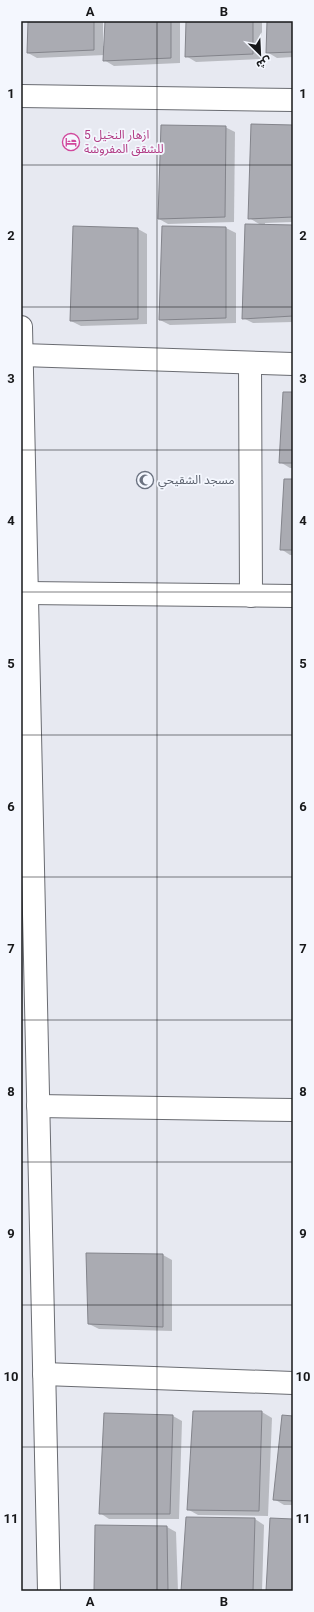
<svg xmlns="http://www.w3.org/2000/svg" width="314" height="1612" viewBox="0 0 314 1612" font-family="Roboto,'Noto Sans Arabic',sans-serif">
<rect width="100%" height="100%" fill="#e7e9f1"/>
<g fill="#0003">
<path d="M 21,21 L 22,21 L 21,59 Z"/>
<path d="M 29,21 L 103,21 L 103,46 L 105,46 L 106,21 L 180,21 L 180,63 L 114,66 L 104,60 L 105,55 L 37,58 L 28,53 Z"/>
<path d="M 187,21 L 262,21 L 262,59 L 196,62 L 186,56 Z"/>
<path d="M 268,21 L 293,21 L 293,57 L 277,58 L 267,52 Z"/>
<path d="M 293,126 L 293,222 L 265,223 L 265,225 L 293,226 L 293,322 L 253,323 L 243,318 L 261,225 L 249,218 Z"/>
<path d="M 225,127 L 235,132 L 234,222 L 168,224 L 159,219 Z"/>
<path d="M 163,227 L 226,228 L 236,233 L 236,323 L 170,325 L 160,320 Z"/>
<path d="M 138,229 L 147,234 L 147,324 L 81,326 L 71,321 Z"/>
<path d="M 293,393 L 293,468 L 290,468 L 280,462 Z"/>
<path d="M 293,480 L 293,555 L 290,555 L 281,549 Z"/>
<path d="M 163,1255 L 172,1260 L 172,1331 L 99,1329 L 89,1324 Z"/>
<path d="M 194,1412 L 262,1412 L 272,1418 L 268,1516 L 198,1515 L 189,1510 Z"/>
<path d="M 173,1416 L 182,1421 L 179,1519 L 109,1519 L 100,1513 Z"/>
<path d="M 293,1417 L 293,1505 L 284,1505 L 274,1499 Z"/>
<path d="M 255,1519 L 264,1525 L 262,1591 L 182,1591 Z"/>
<path d="M 167,1527 L 176,1532 L 178,1591 L 95,1591 Z"/>
</g>
<g fill="#aaabb2" stroke="#83848b">
<path d="M 28,21 L 94,21 L 94,50 L 27,53 Z"/>
<path d="M 105,21 L 171,21 L 171,58 L 103,61 Z"/>
<path d="M 186,21 L 253,21 L 253,54 L 185,57 Z"/>
<path d="M 267,21 L 293,21 L 293,52 L 266,53 Z"/>
<path d="M 251,124 L 293,125 L 293,217 L 248,219 Z"/>
<path d="M 161,125 L 226,126 L 225,217 L 158,219 Z"/>
<path d="M 245,224 L 293,225 L 293,316 L 242,319 Z"/>
<path d="M 73,226 L 138,228 L 138,319 L 70,321 Z"/>
<path d="M 162,226 L 226,227 L 226,318 L 159,320 Z"/>
<path d="M 283,392 L 293,392 L 293,463 L 279,463 Z"/>
<path d="M 284,479 L 293,479 L 293,550 L 280,550 Z"/>
<path d="M 86,1253 L 163,1254 L 163,1327 L 88,1324 Z"/>
<path d="M 193,1411 L 262,1411 L 259,1511 L 187,1510 Z"/>
<path d="M 104,1413 L 173,1415 L 170,1514 L 99,1514 Z"/>
<path d="M 282,1415 L 293,1416 L 293,1501 L 273,1500 Z"/>
<path d="M 186,1517 L 255,1518 L 253,1591 L 181,1591 Z"/>
<path d="M 270,1518 L 293,1519 L 293,1591 L 266,1591 Z"/>
<path d="M 95,1525 L 167,1526 L 168,1591 L 94,1591 Z"/>
</g>
<g fill="none" stroke-linecap="round" stroke-linejoin="round">
<g stroke="#6a6c72" stroke-width="24">
<g id="minor">
<path d="M 21,96 L 293,100"/>
<path d="M 21,327 L 49,1591"/>
<path d="M 22,355 L 293,364"/>
<path d="M 250,363 L 251,596"/>
<path d="M 27,593 L 293,596"/>
<path d="M 38,1106 L 293,1110"/>
<path d="M 44,1374 L 293,1383"/>
</g>
</g>
<use href="#minor" stroke="#fff" stroke-width="22"/>
</g>
<path fill="none" stroke="#17181a" stroke-width="1" stroke-opacity="0.55" d="M 157,21 L 157,1591M 21,165 L 293,165M 21,307 L 293,307M 21,450 L 293,450M 21,592 L 293,592M 21,735 L 293,735M 21,877 L 293,877M 21,1020 L 293,1020M 21,1162 L 293,1162M 21,1305 L 293,1305M 21,1447 L 293,1447"/>
<defs>
<g id="hotel-ring" transform="scale(0.9)"><circle r="9.5" fill="#f4f7fe" stroke="#d1479c" stroke-width="1.5"/><path d="M-6-4.5h1.5V1H6V5H4.5V3h-9V5H-6ZM-4 0a1.8 1.8 0 1 1 3.6 0ZM.5 0V-2.5h3Q6-2.5 6 0Z" fill="#d1479c"/></g>
<g id="mosque-ring" transform="scale(0.9)"><circle r="9.5" fill="#f4f7fe" stroke="#6b7280" stroke-width="1.5"/><path d="M3.5-4.9A6 6 0 1 0 3.5 4.9A5 5 0 1 1 3.5-4.9Z" fill="#6b7280"/></g>
</defs>
<g fill-rule="evenodd">
<use href="#hotel-ring" x="71" y="142"/>
<use href="#mosque-ring" x="145" y="480"/>
</g>
<g text-anchor="middle" stroke-width="3.5" stroke-linejoin="round" paint-order="stroke">
<g font-size="12" fill="#b23c85" stroke="#f4f7fe" text-anchor="start">
<text x="84" y="139">ازهار النخيل 5<tspan x="84" dy="14">للشقق المفروشة</tspan></text>
</g>
<g font-size="12" fill="#5b616d" stroke="#f4f7fe" text-anchor="start">
<text x="158" y="484">مسجد الشقيحي</text>
</g>
</g>
<rect width="314" height="1612" fill="none" stroke="#f4f7fe" stroke-width="44"/>
<g transform="translate(260 54) rotate(156)" stroke="#f4f7fe" stroke-width="3" paint-order="stroke">
<path d="M0-3L7 15L0 10L-7 15Z" fill="#17181a"/>
<text y="-6" font-size="11" font-weight="bold" text-anchor="middle" fill="#17181a">ش</text>
</g>
<rect x="22" y="22" width="270" height="1568" fill="none" stroke="#17181a" stroke-width="1.5"/>
<g font-size="13" text-anchor="middle" font-weight="bold" fill="#17181a">
<text x="90" y="16">A</text>
<text x="224" y="16">B</text>
<text x="11" y="98">1</text>
<text x="303" y="98">1</text>
<text x="11" y="240">2</text>
<text x="303" y="240">2</text>
<text x="11" y="383">3</text>
<text x="303" y="383">3</text>
<text x="11" y="525">4</text>
<text x="303" y="525">4</text>
<text x="11" y="668">5</text>
<text x="303" y="668">5</text>
<text x="11" y="811">6</text>
<text x="303" y="811">6</text>
<text x="11" y="953">7</text>
<text x="303" y="953">7</text>
<text x="11" y="1096">8</text>
<text x="303" y="1096">8</text>
<text x="11" y="1238">9</text>
<text x="303" y="1238">9</text>
<text x="11" y="1381">10</text>
<text x="303" y="1381">10</text>
<text x="11" y="1523">11</text>
<text x="303" y="1523">11</text>
<text x="90" y="1606">A</text>
<text x="224" y="1606">B</text>
</g>
</svg>
